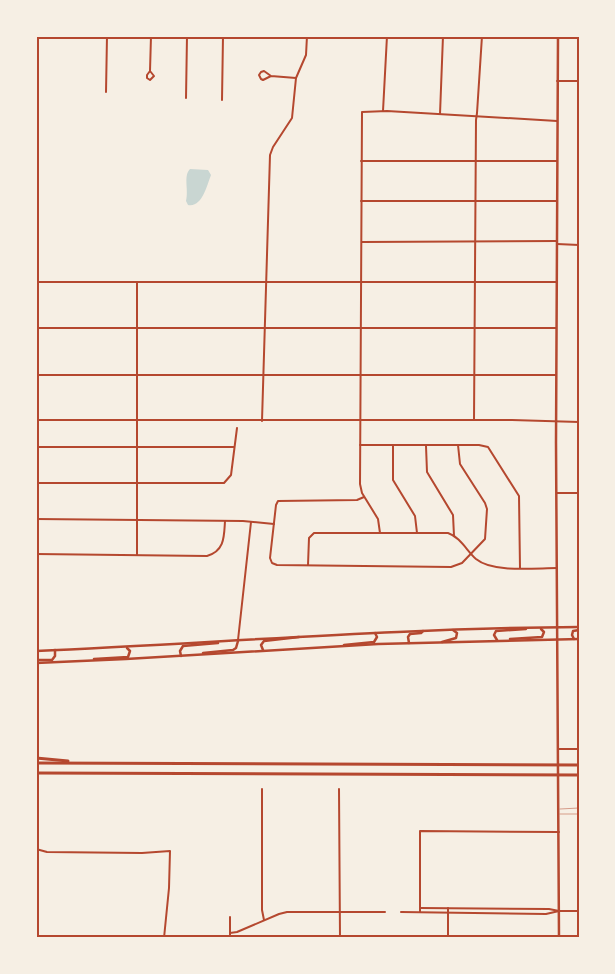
<svg xmlns="http://www.w3.org/2000/svg" width="615" height="974" viewBox="0 0 615 974" font-family="'Archivo Narrow',sans-serif">
<rect width="100%" height="100%" fill="#f6efe4"/>
<path fill="#c9d6d2" d="M 190,169 L 208,170 L 211,175 C 207,185 202,208 188,205 L 186,201 C 189,190 183,176 190,169 Z"/>
<g fill="none" stroke-linecap="round" stroke-linejoin="round">
<g stroke="#b5482f" stroke-width="0.5">
<path d="M 560,809 L 579,808"/>
<path d="M 560,814 L 579,814"/>
</g>
<g stroke="#b5482f" stroke-width="2">
<path d="M 150,71 L 154,76 L 150,80 L 147,78 L 147,75 L 150,71 L 151,36"/>
<path d="M 271,76 L 263,80 L 261,79 L 259,75 L 261,72 L 264,71 L 271,76 L 296,78"/>
<path d="M 557,81 L 579,81"/>
<path d="M 106,92 L 107,36"/>
<path d="M 186,98 L 187,36"/>
<path d="M 222,100 L 223,36"/>
<path d="M 383,111 L 387,36"/>
<path d="M 440,114 L 443,36"/>
<path d="M 361,161 L 557,161"/>
<path d="M 361,201 L 557,201"/>
<path d="M 362,242 L 557,241"/>
<path d="M 557,244 L 579,245"/>
<path d="M 36,282 L 556,282"/>
<path d="M 36,328 L 556,328"/>
<path d="M 36,375 L 556,375"/>
<path d="M 474,420 L 476,120 L 477,113 L 482,36"/>
<path d="M 262,421 L 270,155 L 273,147 L 292,118 L 296,78 L 306,55 L 307,36"/>
<path d="M 360,445 L 479,445 L 488,447 L 519,496 L 520,568"/>
<path d="M 393,445 L 393,480 L 415,516 L 417,533"/>
<path d="M 426,446 L 427,472 L 453,515 L 454,536"/>
<path d="M 36,447 L 234,447"/>
<path d="M 36,483 L 224,483 L 231,475 L 237,428"/>
<path d="M 557,493 L 579,493"/>
<path d="M 364,497 L 357,500 L 278,501 L 276,505 L 270,558 L 272,563 L 277,565 L 451,567 L 462,563 L 485,539 L 487,509 L 485,503 L 460,464 L 458,445"/>
<path d="M 36,519 L 243,521 L 274,524"/>
<path d="M 380,533 L 378,519 L 362,493 L 360,484 L 362,112 L 387,111 L 557,121"/>
<path d="M 36,554 L 207,556 C 225,551 224,536 225,521"/>
<path d="M 137,555 L 137,282"/>
<path d="M 308,565 L 309,538 L 314,533 L 448,533 C 460,537 467,551 476,559 C 493,573 535,568 557,568"/>
<path d="M 238,640 L 251,522"/>
<path d="M 559,749 L 579,749"/>
<path d="M 262,789 L 262,910 L 264,920"/>
<path d="M 339,789 L 340,938"/>
<path d="M 36,849 L 47,852 L 142,853 L 170,851 L 169,888 L 164,938"/>
<path d="M 420,908 L 549,909 L 559,911 L 579,911"/>
<path d="M 448,908 L 448,938"/>
<path d="M 401,912 L 546,914 L 559,911"/>
<path d="M 420,912 L 420,831 L 559,832"/>
<path d="M 230,917 L 230,938"/>
<path d="M 230,933 L 237,932 L 279,914 L 287,912 L 385,912"/>
</g>
<path stroke="#b5482f" stroke-width="2" d="M 36,420 L 512,420 L 579,422"/>
<g stroke="#b5482f" stroke-width="2.5">
<path d="M 558,36 L 556,443 L 559,938"/>
<path d="M 510,639 L 542,637 L 544,632 L 541,629"/>
<path d="M 574,639 L 572,635 L 573,631 L 579,630"/>
<path d="M 497,640 L 494,635 L 496,631 L 526,629"/>
<path d="M 442,642 L 456,638 L 457,633 L 453,630"/>
<path d="M 409,643 L 408,637 L 410,634 L 421,633 L 423,631"/>
<path d="M 344,645 L 374,642 L 377,637 L 375,633"/>
<path d="M 263,650 L 261,645 L 264,641 L 299,637"/>
<path d="M 36,651 C 217,643 398,628 579,627"/>
<path d="M 203,653 L 233,650 L 236,648 L 238,641"/>
<path d="M 181,656 L 180,651 L 183,646 L 218,643"/>
<path d="M 94,659 L 128,657 L 130,651 L 127,648"/>
<path d="M 36,660 L 52,660 L 55,656 L 55,650"/>
<path d="M 36,663 L 126,659 L 378,644 L 579,639"/>
</g>
<g stroke="#b5482f" stroke-width="3">
<path d="M 36,758 L 68,761"/>
<path d="M 36,763 L 579,765"/>
<path d="M 36,773 L 579,775"/>
</g>
</g>
<rect width="615" height="974" fill="none" stroke="#f6efe4" stroke-width="75"/>
<rect x="38" y="38" width="540" height="898" fill="none" stroke="#b5482f" stroke-width="2"/>
</svg>
